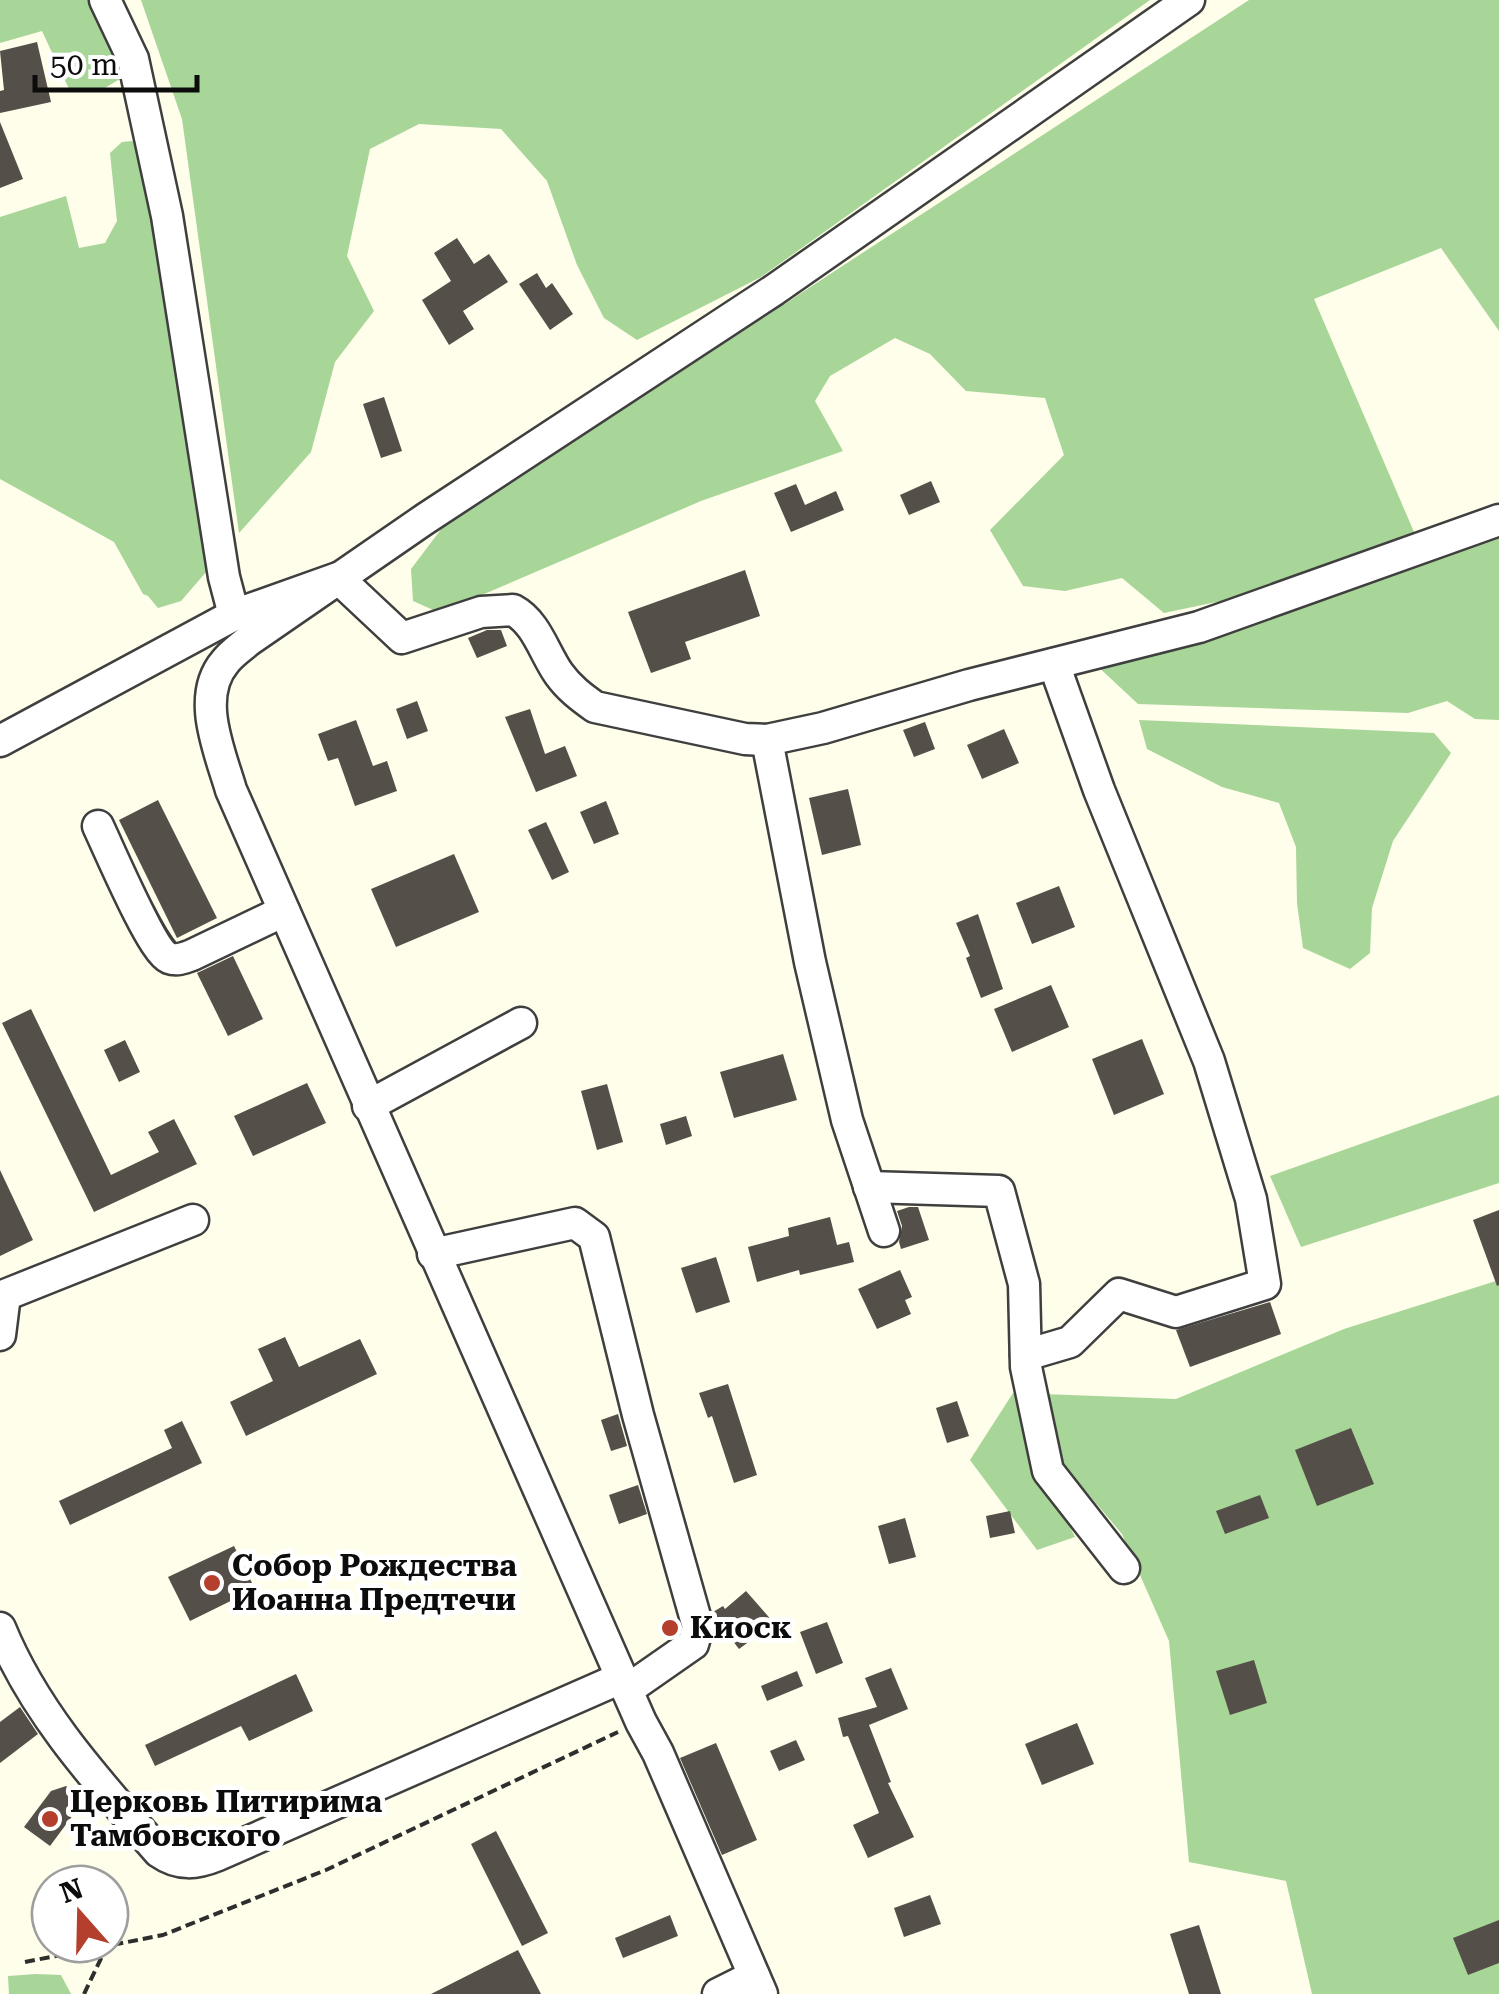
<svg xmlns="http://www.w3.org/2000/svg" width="1499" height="1994" viewBox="0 0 1499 1994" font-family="'Roboto Serif',serif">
<rect width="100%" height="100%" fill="#fefeeb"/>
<g fill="#a8d598">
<path d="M 0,0 L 88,0 L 125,76 L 98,92 L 70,91 L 42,31 L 0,43 Z"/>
<path d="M 141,0 L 1150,0 L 761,277 L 637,340 L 604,318 L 577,265 L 547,181 L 501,129 L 419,124 L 370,149 L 347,256 L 374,311 L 335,362 L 311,452 L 239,533 L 182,119 Z"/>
<path d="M 1249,0 L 1499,0 L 1499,331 L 1441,248 L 1314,299 L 1417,539 L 1264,592 L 1164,613 L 1122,578 L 1065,591 L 1023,586 L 990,530 L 1064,455 L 1045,398 L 966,391 L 930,354 L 895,338 L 830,376 L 815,401 L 843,451 L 701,501 L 440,613 L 413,601 L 411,569 L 442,528 Z"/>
<path d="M 132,141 L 140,146 L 213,564 L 181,601 L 158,608 L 148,596 L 143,594 L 114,542 L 0,479 L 0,217 L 66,196 L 79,248 L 105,243 L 117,221 L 110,153 L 122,142 Z"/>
<path d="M 1499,534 L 1499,720 L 1475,719 L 1447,701 L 1408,713 L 1138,704 L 1093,662 Z"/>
<path d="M 1139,720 L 1434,733 L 1451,753 L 1393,841 L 1372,908 L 1370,953 L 1350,969 L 1303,948 L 1297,903 L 1296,847 L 1279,803 L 1222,787 L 1147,749 Z"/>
<path d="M 1499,1095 L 1499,1183 L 1301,1247 L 1270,1176 Z"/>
<path d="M 1499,1280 L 1499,1994 L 1312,1994 L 1286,1881 L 1189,1862 L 1169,1641 L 1122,1534 L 1084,1489 L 1054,1495 L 1075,1537 L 1037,1550 L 970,1460 L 1013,1393 L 1176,1399 L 1344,1329 Z"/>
<path d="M 36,1974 L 61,1975 L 71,1994 L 9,1994 L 8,1976 Z"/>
</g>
<g fill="#544f49">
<path d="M 37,42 L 51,102 L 0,113 L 0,91 L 4,90 L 0,51 Z"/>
<path d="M 0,122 L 23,179 L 0,188 Z"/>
<path d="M 457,238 L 474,264 L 489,254 L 508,282 L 463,311 L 474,329 L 449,345 L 422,300 L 451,281 L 434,253 Z"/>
<path d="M 537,273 L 546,288 L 552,283 L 573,314 L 550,330 L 519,284 Z"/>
<path d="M 384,397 L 402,451 L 381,458 L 363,404 Z"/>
<path d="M 931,481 L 940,502 L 909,515 L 900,495 Z"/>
<path d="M 796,484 L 805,505 L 836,491 L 844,510 L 791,532 L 774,493 Z"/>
<path d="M 745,570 L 760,616 L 685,642 L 691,659 L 651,673 L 628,612 Z"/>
<path d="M 487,630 L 501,630 L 507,646 L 477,658 L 468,638 Z"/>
<path d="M 417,701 L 428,731 L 407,739 L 396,709 Z"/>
<path d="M 530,709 L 545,754 L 565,746 L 577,776 L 536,792 L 505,717 Z"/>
<path d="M 356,720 L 373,766 L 387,761 L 397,791 L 355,806 L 338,758 L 328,761 L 318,734 Z"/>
<path d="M 925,722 L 935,749 L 914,757 L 903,730 Z"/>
<path d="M 1004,729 L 1019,763 L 982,779 L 967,745 Z"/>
<path d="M 848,789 L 861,845 L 822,855 L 809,798 Z"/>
<path d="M 158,800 L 217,918 L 177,938 L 119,820 Z"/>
<path d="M 606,801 L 619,834 L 594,844 L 580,812 Z"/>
<path d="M 546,822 L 569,872 L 552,880 L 528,830 Z"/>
<path d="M 454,854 L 479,912 L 396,947 L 371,889 Z"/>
<path d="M 1059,886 L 1075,927 L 1032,944 L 1016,903 Z"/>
<path d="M 978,914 L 1003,989 L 981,998 L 966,958 L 970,956 L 956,923 Z"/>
<path d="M 233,956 L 263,1019 L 228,1036 L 197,973 Z"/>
<path d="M 1051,985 L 1069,1027 L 1012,1052 L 994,1009 Z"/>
<path d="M 31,1009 L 111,1175 L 159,1152 L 148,1132 L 174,1119 L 197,1164 L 94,1212 L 2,1023 Z"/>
<path d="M 1142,1039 L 1164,1094 L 1114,1115 L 1092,1059 Z"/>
<path d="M 125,1040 L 140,1072 L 119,1082 L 104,1050 Z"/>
<path d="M 783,1054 L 797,1100 L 734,1118 L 720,1072 Z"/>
<path d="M 307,1083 L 326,1123 L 253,1156 L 234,1116 Z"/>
<path d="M 607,1084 L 623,1142 L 597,1150 L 581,1091 Z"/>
<path d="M 686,1116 L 692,1136 L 666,1145 L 660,1124 Z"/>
<path d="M 0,1170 L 33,1240 L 0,1256 Z"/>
<path d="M 909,1207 L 918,1207 L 929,1240 L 901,1249 L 899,1242 L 902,1226 L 897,1211 Z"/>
<path d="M 1499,1210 L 1499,1285 L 1497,1286 L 1473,1220 Z"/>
<path d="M 830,1217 L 837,1245 L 849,1242 L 854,1262 L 800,1275 L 799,1270 L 757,1282 L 748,1247 L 789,1236 L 788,1228 Z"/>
<path d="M 716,1257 L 730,1302 L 696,1313 L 681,1268 Z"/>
<path d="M 900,1270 L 912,1297 L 905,1300 L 911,1314 L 877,1329 L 858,1289 Z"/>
<path d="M 1270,1302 L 1281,1334 L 1190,1367 L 1176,1330 Z"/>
<path d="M 285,1337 L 299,1367 L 360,1339 L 377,1374 L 246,1436 L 230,1402 L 273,1381 L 258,1349 Z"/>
<path d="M 728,1384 L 757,1475 L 734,1483 L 712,1416 L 708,1418 L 699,1393 Z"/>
<path d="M 957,1401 L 969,1436 L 947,1443 L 936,1408 Z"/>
<path d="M 618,1414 L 627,1446 L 611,1451 L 601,1420 Z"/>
<path d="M 182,1421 L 202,1463 L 70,1525 L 59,1501 L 172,1448 L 164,1430 Z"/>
<path d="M 1351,1428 L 1374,1484 L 1317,1506 L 1295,1450 Z"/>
<path d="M 638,1485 L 647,1514 L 619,1524 L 609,1495 Z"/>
<path d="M 1260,1495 L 1269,1518 L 1225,1534 L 1216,1511 Z"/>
<path d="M 1010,1511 L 1015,1533 L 990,1538 L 986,1516 Z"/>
<path d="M 905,1518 L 916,1557 L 889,1564 L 878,1526 Z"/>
<path d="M 234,1546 L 255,1589 L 190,1621 L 168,1577 Z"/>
<path d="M 746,1591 L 774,1623 L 739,1649 L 722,1627 L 716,1631 L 713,1612 L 723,1606 L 725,1609 Z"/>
<path d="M 827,1622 L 843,1663 L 816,1674 L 800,1632 Z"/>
<path d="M 1254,1660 L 1267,1703 L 1230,1715 L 1216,1671 Z"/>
<path d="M 891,1668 L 908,1709 L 869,1725 L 891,1782 L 888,1783 L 914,1837 L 868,1858 L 853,1825 L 879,1813 L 848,1736 L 843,1737 L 838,1718 L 877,1707 L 865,1678 Z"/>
<path d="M 797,1671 L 803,1686 L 767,1701 L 761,1686 Z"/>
<path d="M 296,1674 L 313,1711 L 249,1741 L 241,1726 L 155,1766 L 145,1745 Z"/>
<path d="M 20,1707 L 38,1734 L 0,1763 L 0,1722 Z"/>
<path d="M 1077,1723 L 1094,1764 L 1042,1785 L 1025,1744 Z"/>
<path d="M 796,1740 L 805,1760 L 779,1771 L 770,1751 Z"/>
<path d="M 716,1743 L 757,1840 L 722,1855 L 680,1758 Z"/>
<path d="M 66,1786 L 77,1796 L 76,1811 L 50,1846 L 24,1827 L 51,1791 Z"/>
<path d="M 496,1831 L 548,1933 L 522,1946 L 471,1844 Z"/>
<path d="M 930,1895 L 941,1924 L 904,1937 L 894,1908 Z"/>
<path d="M 670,1915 L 678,1936 L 623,1958 L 615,1938 Z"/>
<path d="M 1499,1920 L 1499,1963 L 1468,1975 L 1453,1938 Z"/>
<path d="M 1199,1925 L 1221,1994 L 1189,1994 L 1170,1934 Z"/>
<path d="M 518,1950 L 541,1994 L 431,1994 Z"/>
</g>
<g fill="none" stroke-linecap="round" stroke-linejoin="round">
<g stroke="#3f3f3f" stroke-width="35">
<g id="minor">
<path d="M 105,0 L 133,59 L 167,216 L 224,577 L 234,615 L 338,578 L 402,638 L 481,612 L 513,610 C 537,623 544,653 559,674 C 569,688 581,697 595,707 L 745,739 L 767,740"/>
<path d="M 0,741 L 234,615"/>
<path d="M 98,826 C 109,849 152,951 169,958 C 177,961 184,958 192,955 L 284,911"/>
<path d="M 368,1106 L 521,1023"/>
<path d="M 869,1187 L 999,1191 L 1024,1284 L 1026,1367 L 1048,1471 L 1124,1568"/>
<path d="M 884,1231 L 847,1120 L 810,962 L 767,740 L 823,728 L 969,685 L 1199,627 L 1499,520"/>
<path d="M 433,1254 L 575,1223 L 594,1237 L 638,1415 L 698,1627 L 693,1644 L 627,1690"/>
<path d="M 0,1335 L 5,1295 L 193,1220"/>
<path d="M 1026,1355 L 1070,1342 L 1119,1294 L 1176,1312 L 1265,1284 L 1251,1199 L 1209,1061 L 1099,790 L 1054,664"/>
<path d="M 0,1628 C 35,1714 99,1783 159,1852 C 179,1866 196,1864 218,1855 L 621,1678"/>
<path d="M 718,1994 L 754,1976"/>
<path d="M 762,1994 L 658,1753 L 641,1722 L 231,790 C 220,752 195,697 225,662 C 231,654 240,648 248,641 L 425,519 L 774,290 L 1189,0"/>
</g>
</g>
<g stroke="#2e2e2e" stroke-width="4" stroke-dasharray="10 5" stroke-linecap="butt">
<path d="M 25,1962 L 163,1935 L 326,1870 L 618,1732"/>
<path d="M 84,1994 L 107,1946"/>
</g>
<use href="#minor" stroke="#fff" stroke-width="30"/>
</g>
<g fill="#b33f2c" stroke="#fff" stroke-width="4">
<circle cx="212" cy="1583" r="10"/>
<circle cx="670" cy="1628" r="10"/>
<circle cx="50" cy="1819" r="10"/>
</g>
<g text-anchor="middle" stroke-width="10" stroke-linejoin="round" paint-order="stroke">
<g font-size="30" font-weight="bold" fill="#0c0c0c" stroke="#fff" text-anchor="start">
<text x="232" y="1576">Собор Рождества<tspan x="232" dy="34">Иоанна Предтечи</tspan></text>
<text x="690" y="1638">Киоск</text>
<text x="70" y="1812">Церковь Питирима<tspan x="70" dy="34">Тамбовского</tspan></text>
</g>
</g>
<g transform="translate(80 1914) rotate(340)"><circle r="48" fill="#ffffff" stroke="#9e9e9e" stroke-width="2.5"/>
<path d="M0-8L18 38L0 25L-18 38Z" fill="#b33f2c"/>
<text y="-15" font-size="28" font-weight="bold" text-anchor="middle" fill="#0c0c0c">N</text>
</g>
<path d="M35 75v15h162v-15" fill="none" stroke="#0c0c0c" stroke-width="5"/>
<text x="50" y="75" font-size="30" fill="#0c0c0c" stroke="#ffffff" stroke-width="8" paint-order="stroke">50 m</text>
</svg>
